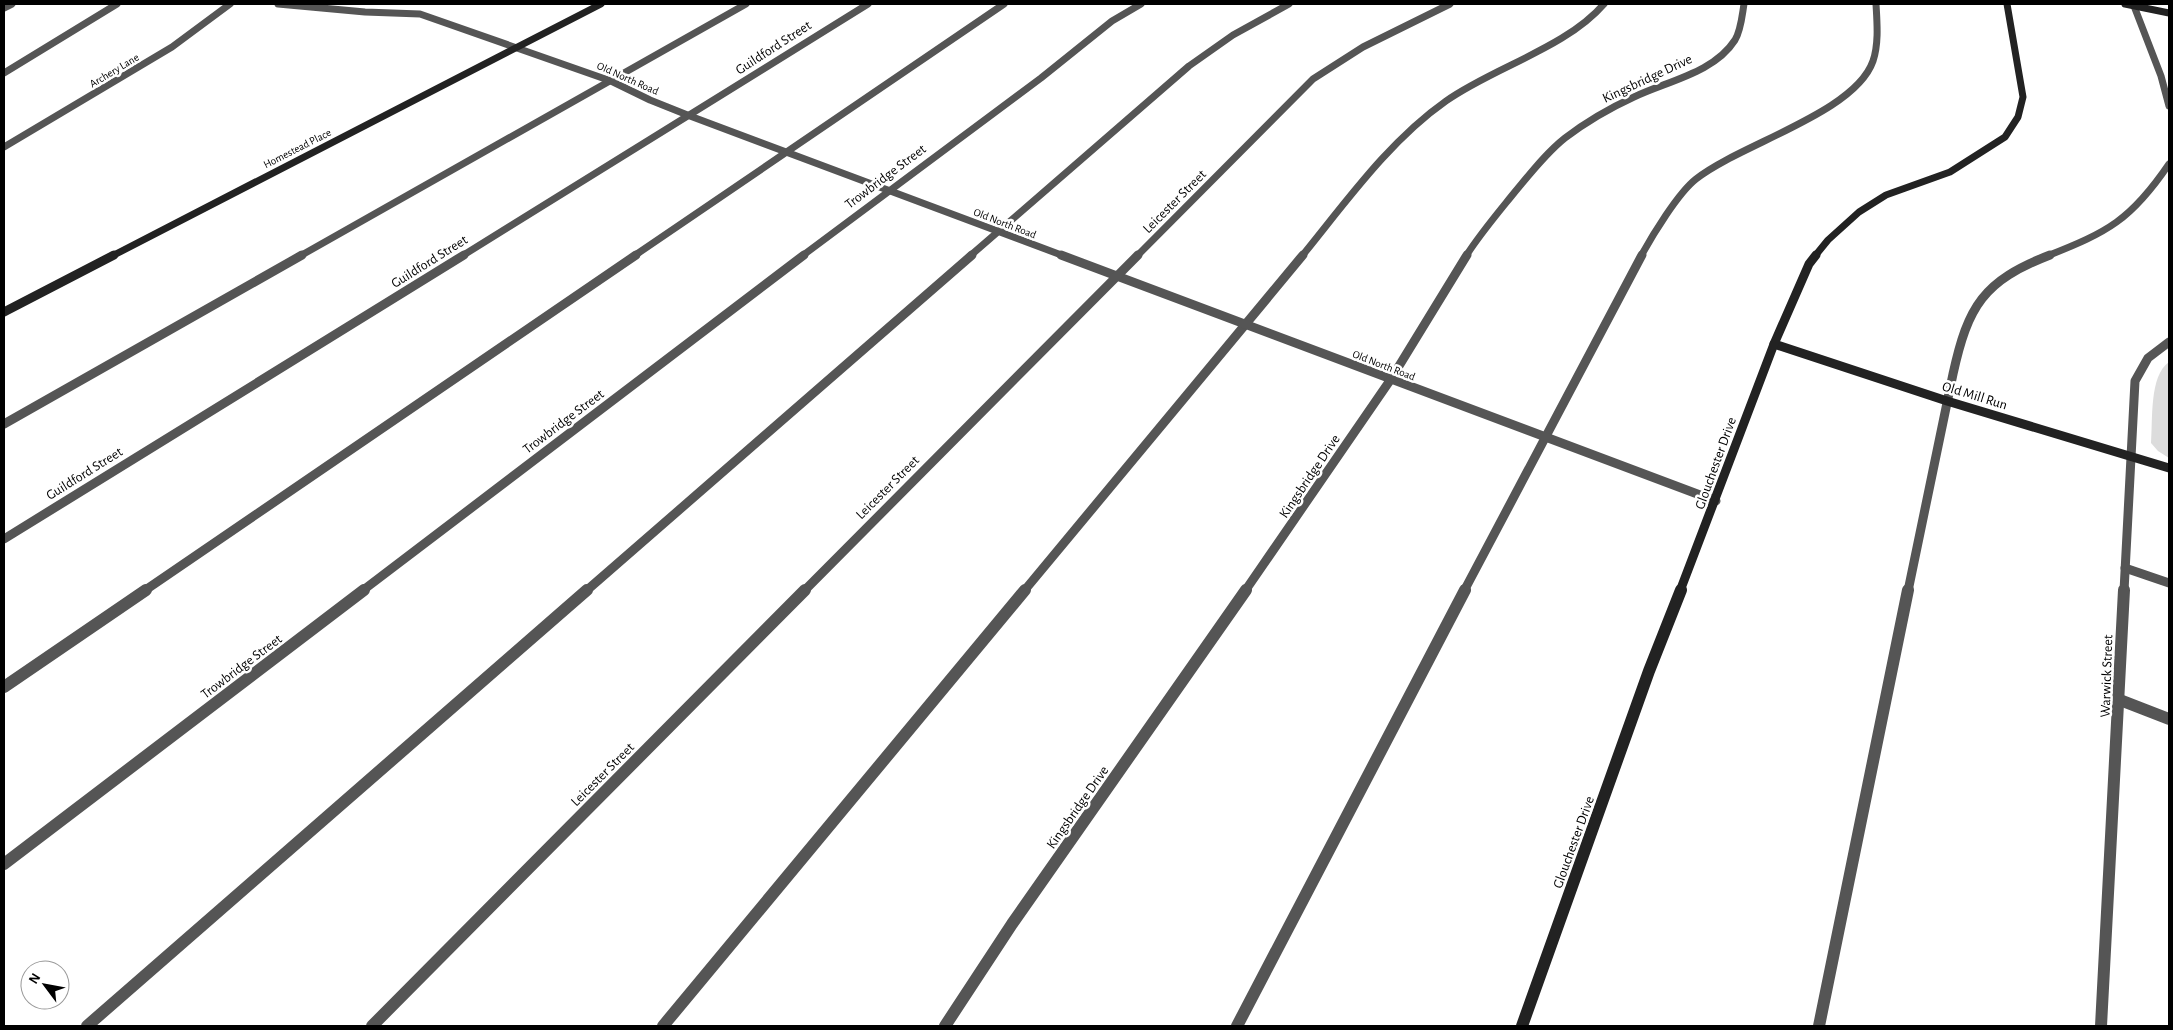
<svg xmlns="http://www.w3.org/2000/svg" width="2173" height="1030" viewBox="0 0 2173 1030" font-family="'Alegreya Sans',sans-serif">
<rect width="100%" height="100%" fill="#fff"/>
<path fill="#dcdcdc" d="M 2169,362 L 2169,458 L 2158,451 L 2151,443 C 2153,420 2149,376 2169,362 Z"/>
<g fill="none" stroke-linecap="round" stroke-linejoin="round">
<g stroke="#555" stroke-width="7">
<path d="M 2134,6 L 2161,76 L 2169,106"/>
<path d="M 4,73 L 117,4"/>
<path d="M 300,256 L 746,4"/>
<path d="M 634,256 L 1004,4"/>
<path d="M 970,256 L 1189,66 L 1233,35 L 1289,4"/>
<path d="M 1302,256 C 1346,202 1389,141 1446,101 C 1494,67 1566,48 1604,4"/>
<path d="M 1641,256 C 1652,236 1678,193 1696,179 C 1740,144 1855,113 1873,61 C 1879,43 1877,22 1876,4"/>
<path d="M 2047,256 C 2108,232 2131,220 2169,164"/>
</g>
<g stroke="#555" stroke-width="9">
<path d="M 4,424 L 302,255"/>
<path d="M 2125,568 L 2169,583"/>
<path d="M 144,591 L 636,255"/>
<path d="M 586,591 L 972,255"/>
<path d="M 1024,591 L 1303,255"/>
<path d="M 1464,591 L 1642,255"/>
<path d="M 1908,591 L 1953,374 C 1968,306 1983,281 2050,255"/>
</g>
<g stroke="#555" stroke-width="12">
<path d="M 4,687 L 146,590"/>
<path d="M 87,1026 L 587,590"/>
<path d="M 663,1026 L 1025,590"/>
<path d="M 1237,1026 L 1465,590"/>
<path d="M 1819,1026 L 1908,590"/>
</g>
<g stroke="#555" stroke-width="7">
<path d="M 278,4 L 365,12 L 420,14 L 611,81 L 650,100 L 690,116 L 1064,256"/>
<path d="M 4,8 L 12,4"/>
<path d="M 4,147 L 172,47 L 230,4"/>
<path d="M 462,256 L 868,4"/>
<path d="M 802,256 L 1041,78 L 1112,21 L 1141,4"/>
<path d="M 1137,256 L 1313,79 L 1363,47 L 1450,4"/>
<path d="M 1466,256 C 1480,234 1497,214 1514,193 C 1530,174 1546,153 1565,138 C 1586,122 1610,108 1634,97 C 1667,81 1714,73 1735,40 C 1741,30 1742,16 1744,4"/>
</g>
<g stroke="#555" stroke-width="9">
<path d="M 1061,255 L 1716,501"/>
<path d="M 4,539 L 464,255"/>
<path d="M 362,591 L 804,255"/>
<path d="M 804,591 L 1138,255"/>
<path d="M 1245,591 L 1391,379 L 1467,255"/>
<path d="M 2124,591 L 2135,381 L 2148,358 L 2169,342"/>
</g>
<g stroke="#555" stroke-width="12">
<path d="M 2120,700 L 2169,719"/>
<path d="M 4,864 L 364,590"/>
<path d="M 372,1026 L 805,590"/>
<path d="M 945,1026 L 1012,924 L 1246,590"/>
<path d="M 2101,1026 L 2124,590"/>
</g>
<g stroke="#222" stroke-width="7">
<path d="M 2125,4 L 2169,13"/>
<path d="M 112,256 L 601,4"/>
<path d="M 1815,256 L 1828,240 L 1859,212 L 1886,195 L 1950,172 L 2005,137 L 2018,117 L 2023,97 L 2007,4"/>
</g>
<g stroke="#222" stroke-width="9">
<path d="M 4,312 L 114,255"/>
<path d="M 1774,344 L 1947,401 L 2169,468"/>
<path d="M 1680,591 L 1774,344 L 1809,264 L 1816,255"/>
</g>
<path stroke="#222" stroke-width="12" d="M 1522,1026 L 1649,671 L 1681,590"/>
</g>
<g text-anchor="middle" stroke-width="5" stroke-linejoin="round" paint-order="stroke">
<g font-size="11" fill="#000" stroke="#fff">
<text transform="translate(114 70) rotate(-31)" y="4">Archery Lane</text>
<text transform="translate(628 78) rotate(24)" y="4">Old North Road</text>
<text transform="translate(297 148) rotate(-27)" y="4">Homestead Place</text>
<text transform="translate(1005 223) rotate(21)" y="4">Old North Road</text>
<text transform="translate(1384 365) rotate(21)" y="4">Old North Road</text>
</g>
<g font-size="14" fill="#000" stroke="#fff">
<text transform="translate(773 47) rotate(-33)" y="5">Guildford Street</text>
<text transform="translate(1647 78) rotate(-25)" y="5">Kingsbridge Drive</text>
<text transform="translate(885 176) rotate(-37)" y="5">Trowbridge Street</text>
<text transform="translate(1174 201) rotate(-45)" y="5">Leicester Street</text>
<text transform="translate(429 261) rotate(-32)" y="5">Guildford Street</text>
<text transform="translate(1975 395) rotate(17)" y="5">Old Mill Run</text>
<text transform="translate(563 421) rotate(-37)" y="5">Trowbridge Street</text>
<text transform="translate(1715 463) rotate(-70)" y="5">Glouchester Drive</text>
<text transform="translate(84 473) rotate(-32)" y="5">Guildford Street</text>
<text transform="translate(1309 476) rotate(-56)" y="5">Kingsbridge Drive</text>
<text transform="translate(887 487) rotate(-45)" y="5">Leicester Street</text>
<text transform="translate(241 666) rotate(-37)" y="5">Trowbridge Street</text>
<text transform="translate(2106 676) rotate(-88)" y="5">Warwick Street</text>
<text transform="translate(602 774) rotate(-45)" y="5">Leicester Street</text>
<text transform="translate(1077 807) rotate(-55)" y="5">Kingsbridge Drive</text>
<text transform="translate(1573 842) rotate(-70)" y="5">Glouchester Drive</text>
</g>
</g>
<rect width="2173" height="1030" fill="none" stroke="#000000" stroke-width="10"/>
<g transform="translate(45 985) rotate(302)"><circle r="24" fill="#ffffff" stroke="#999999"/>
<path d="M0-4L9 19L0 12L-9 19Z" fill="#000000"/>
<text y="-8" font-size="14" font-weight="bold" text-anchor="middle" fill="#000000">N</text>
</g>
</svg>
